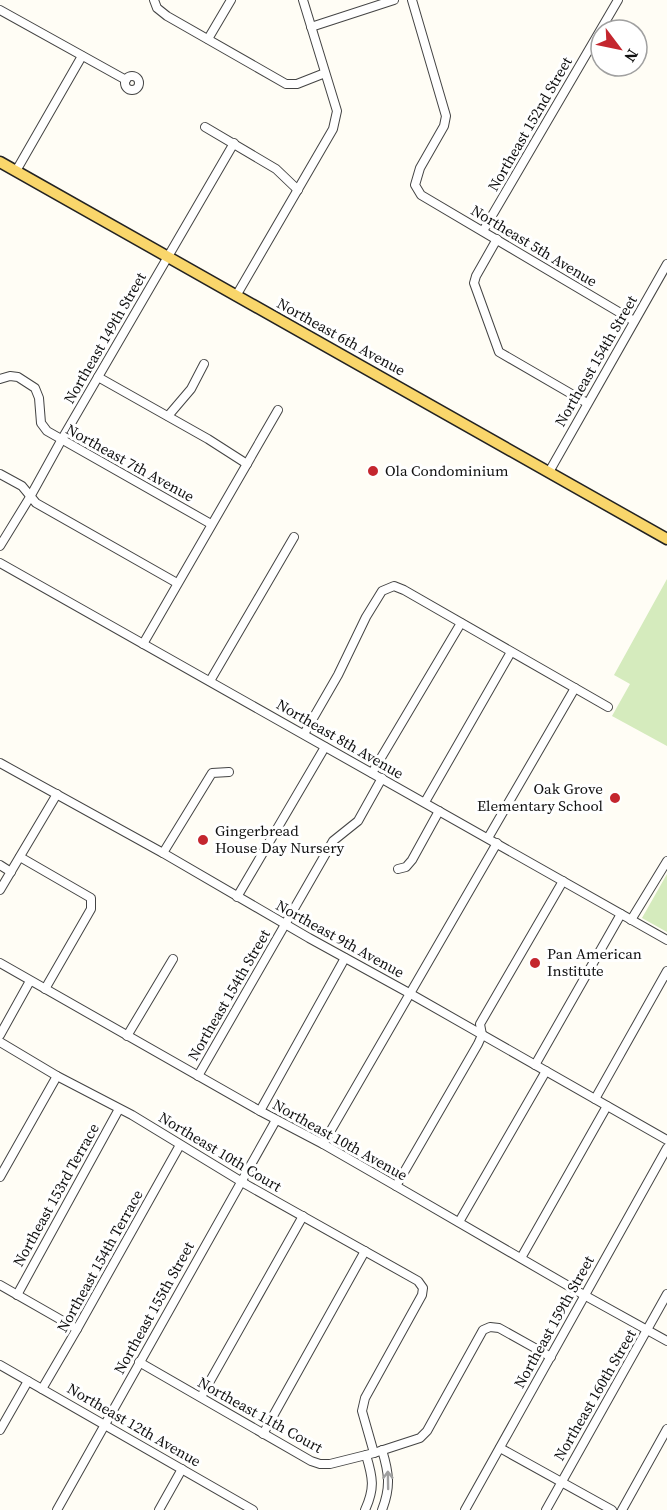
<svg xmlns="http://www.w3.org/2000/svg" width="667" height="1510" viewBox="0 0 667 1510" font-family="'Source Serif 4',serif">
<rect width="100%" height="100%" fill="#fffdf5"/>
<g fill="#d5ebbd">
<path d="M 667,579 L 667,746 L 612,716 L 630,684 L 614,675 Z"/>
<path d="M 667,874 L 667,932 L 642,918 Z"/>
</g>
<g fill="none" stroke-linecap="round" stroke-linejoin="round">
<g stroke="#444" stroke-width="10">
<g id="minor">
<path d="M 154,0 L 157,8 L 167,16 L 286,84 L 297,84 L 325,73"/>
<path d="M 412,0 L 446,116 L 444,126 L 420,168 L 415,185 L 421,195 L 634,321"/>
<path d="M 0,10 L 126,80"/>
<path d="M 311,27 L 394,0"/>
<path d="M 208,39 L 231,0"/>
<circle cx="132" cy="83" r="7"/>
<path d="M 205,127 L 276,169 L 298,190"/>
<path d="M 16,171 L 82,56"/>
<path d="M 483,231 L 618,0"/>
<path d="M 497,239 L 476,276 L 474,283 L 499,352 L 587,403"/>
<path d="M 236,296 L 333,129 L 337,111 L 303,0"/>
<path d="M 98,377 L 208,439 L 247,464"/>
<path d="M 0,379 L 10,376 L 18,377 L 35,388 L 39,398 L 41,423 L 47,431 L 211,524"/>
<path d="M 168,416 L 191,389 L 204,364"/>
<path d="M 549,472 L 667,264"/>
<path d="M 0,474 L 22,486 L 36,503 L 177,583"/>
<path d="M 0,546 L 30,497 L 62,439 L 234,143"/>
<path d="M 0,563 L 667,940"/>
<path d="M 143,644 L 278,410"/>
<path d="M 210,681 L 294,537"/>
<path d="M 304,734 L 338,675 L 366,617 L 382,591 L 394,586 L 404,590 L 608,707"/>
<path d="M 0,763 L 163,853 L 309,938 L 409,993 L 667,1140"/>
<path d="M 372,773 L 461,623"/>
<path d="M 425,802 L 511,652"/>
<path d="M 488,838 L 575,688"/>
<path d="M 163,853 L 212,773 L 229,772"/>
<path d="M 20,857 L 91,898 L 91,909 L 45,989"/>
<path d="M 0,865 L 11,872"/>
<path d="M 398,869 L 406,867 L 412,860 L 439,811"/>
<path d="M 0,890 L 57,794"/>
<path d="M 237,897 L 325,747"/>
<path d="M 631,920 L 667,861"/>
<path d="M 0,963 L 260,1111 L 323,1144 L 396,1186 L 584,1295 L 667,1341"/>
<path d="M 0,1035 L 30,981"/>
<path d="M 127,1036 L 173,959"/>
<path d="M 0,1042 L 57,1076 L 132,1115 L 247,1185 L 418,1281 L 423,1288 L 422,1295 L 365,1398 L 362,1411 L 374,1453"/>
<path d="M 535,1065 L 621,914"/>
<path d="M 198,1076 L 333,841 L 358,821 L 382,778"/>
<path d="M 595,1099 L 667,971"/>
<path d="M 260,1111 L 345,958"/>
<path d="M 323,1144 L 497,843"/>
<path d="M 0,1177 L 57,1076"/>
<path d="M 396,1186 L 478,1044 L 482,1035 L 480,1024 L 563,881"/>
<path d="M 459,1222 L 546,1071"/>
<path d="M 521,1258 L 607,1106"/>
<path d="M 0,1285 L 77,1329"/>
<path d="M 17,1295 L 119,1109"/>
<path d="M 139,1362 L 311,1461 L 320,1464 L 330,1464 L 374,1453 L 420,1438 L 427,1431 L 483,1330 L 490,1327 L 499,1328 L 551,1357"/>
<path d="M 0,1365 L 253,1510"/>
<path d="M 42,1389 L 77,1329 L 180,1145"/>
<path d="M 201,1397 L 303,1216"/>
<path d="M 0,1430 L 28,1381"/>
<path d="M 263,1434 L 365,1251"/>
<path d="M 500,1448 L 612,1510"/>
<path d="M 382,1450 C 389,1473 391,1487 382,1510"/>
<path d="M 57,1510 L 276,1120"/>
<path d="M 159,1510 L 182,1469"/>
<path d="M 365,1510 C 375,1488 373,1478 366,1455"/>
<path d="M 465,1510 L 667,1148"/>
<path d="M 546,1510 L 667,1294"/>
<path d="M 622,1510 L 667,1429"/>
</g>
</g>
<g stroke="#222" stroke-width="13">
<path id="major" d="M 0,162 L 667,539"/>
</g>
<use href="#minor" stroke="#fff" stroke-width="8"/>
<use href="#major" stroke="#f9d66b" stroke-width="10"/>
</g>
<defs><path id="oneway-shaft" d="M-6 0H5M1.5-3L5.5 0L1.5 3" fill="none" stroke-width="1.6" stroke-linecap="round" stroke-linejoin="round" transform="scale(1.5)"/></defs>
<use stroke="#a0a0a0" href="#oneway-shaft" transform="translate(388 1480) rotate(-91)"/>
<g fill="#c4262e" stroke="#fff" stroke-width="2">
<circle cx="373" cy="471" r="6"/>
<circle cx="615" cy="798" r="6"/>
<circle cx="203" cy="840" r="6"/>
<circle cx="535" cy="963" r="6"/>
</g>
<g text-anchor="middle" stroke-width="6" stroke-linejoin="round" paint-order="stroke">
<g font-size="15" fill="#111" stroke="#fff">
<text transform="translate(530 124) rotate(-60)" y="5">Northeast 152nd Street</text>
<text transform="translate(534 246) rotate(31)" y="5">Northeast 5th Avenue</text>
<text transform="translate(341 337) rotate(29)" y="5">Northeast 6th Avenue</text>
<text transform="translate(105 338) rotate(-60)" y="5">Northeast 149th Street</text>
<text transform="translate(596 361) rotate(-60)" y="5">Northeast 154th Street</text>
<text transform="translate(130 463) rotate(29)" y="5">Northeast 7th Avenue</text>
<text transform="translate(340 739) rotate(30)" y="5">Northeast 8th Avenue</text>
<text transform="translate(340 939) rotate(29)" y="5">Northeast 9th Avenue</text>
<text transform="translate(229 995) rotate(-60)" y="5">Northeast 154th Street</text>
<text transform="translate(340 1140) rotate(29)" y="5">Northeast 10th Avenue</text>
<text transform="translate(220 1152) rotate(31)" y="5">Northeast 10th Court</text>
<text transform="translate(56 1195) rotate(-61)" y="5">Northeast 153rd Terrace</text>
<text transform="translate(100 1261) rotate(-61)" y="5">Northeast 154th Terrace</text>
<text transform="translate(154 1308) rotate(-61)" y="5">Northeast 155th Street</text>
<text transform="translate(554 1322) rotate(-61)" y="5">Northeast 159th Street</text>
<text transform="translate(595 1395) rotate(-60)" y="5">Northeast 160th Street</text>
<text transform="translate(260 1415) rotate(29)" y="5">Northeast 11th Court</text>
<text transform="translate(134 1425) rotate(30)" y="5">Northeast 12th Avenue</text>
</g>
<g font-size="15" fill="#111" stroke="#fff" text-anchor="start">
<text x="385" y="476">Ola Condominium</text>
<text x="603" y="794" text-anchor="end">Oak Grove<tspan x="603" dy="17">Elementary School</tspan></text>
<text x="215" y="836">Gingerbread<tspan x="215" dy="17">House Day Nursery</tspan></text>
<text x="547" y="959">Pan American<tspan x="547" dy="17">Institute</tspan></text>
</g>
</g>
<g transform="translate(619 48) rotate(122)"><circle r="28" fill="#ffffff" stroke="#a0a0a0" stroke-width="1.5"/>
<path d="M0-4.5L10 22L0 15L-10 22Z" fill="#c4262e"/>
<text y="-9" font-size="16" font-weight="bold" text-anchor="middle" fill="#111111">N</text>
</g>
</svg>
